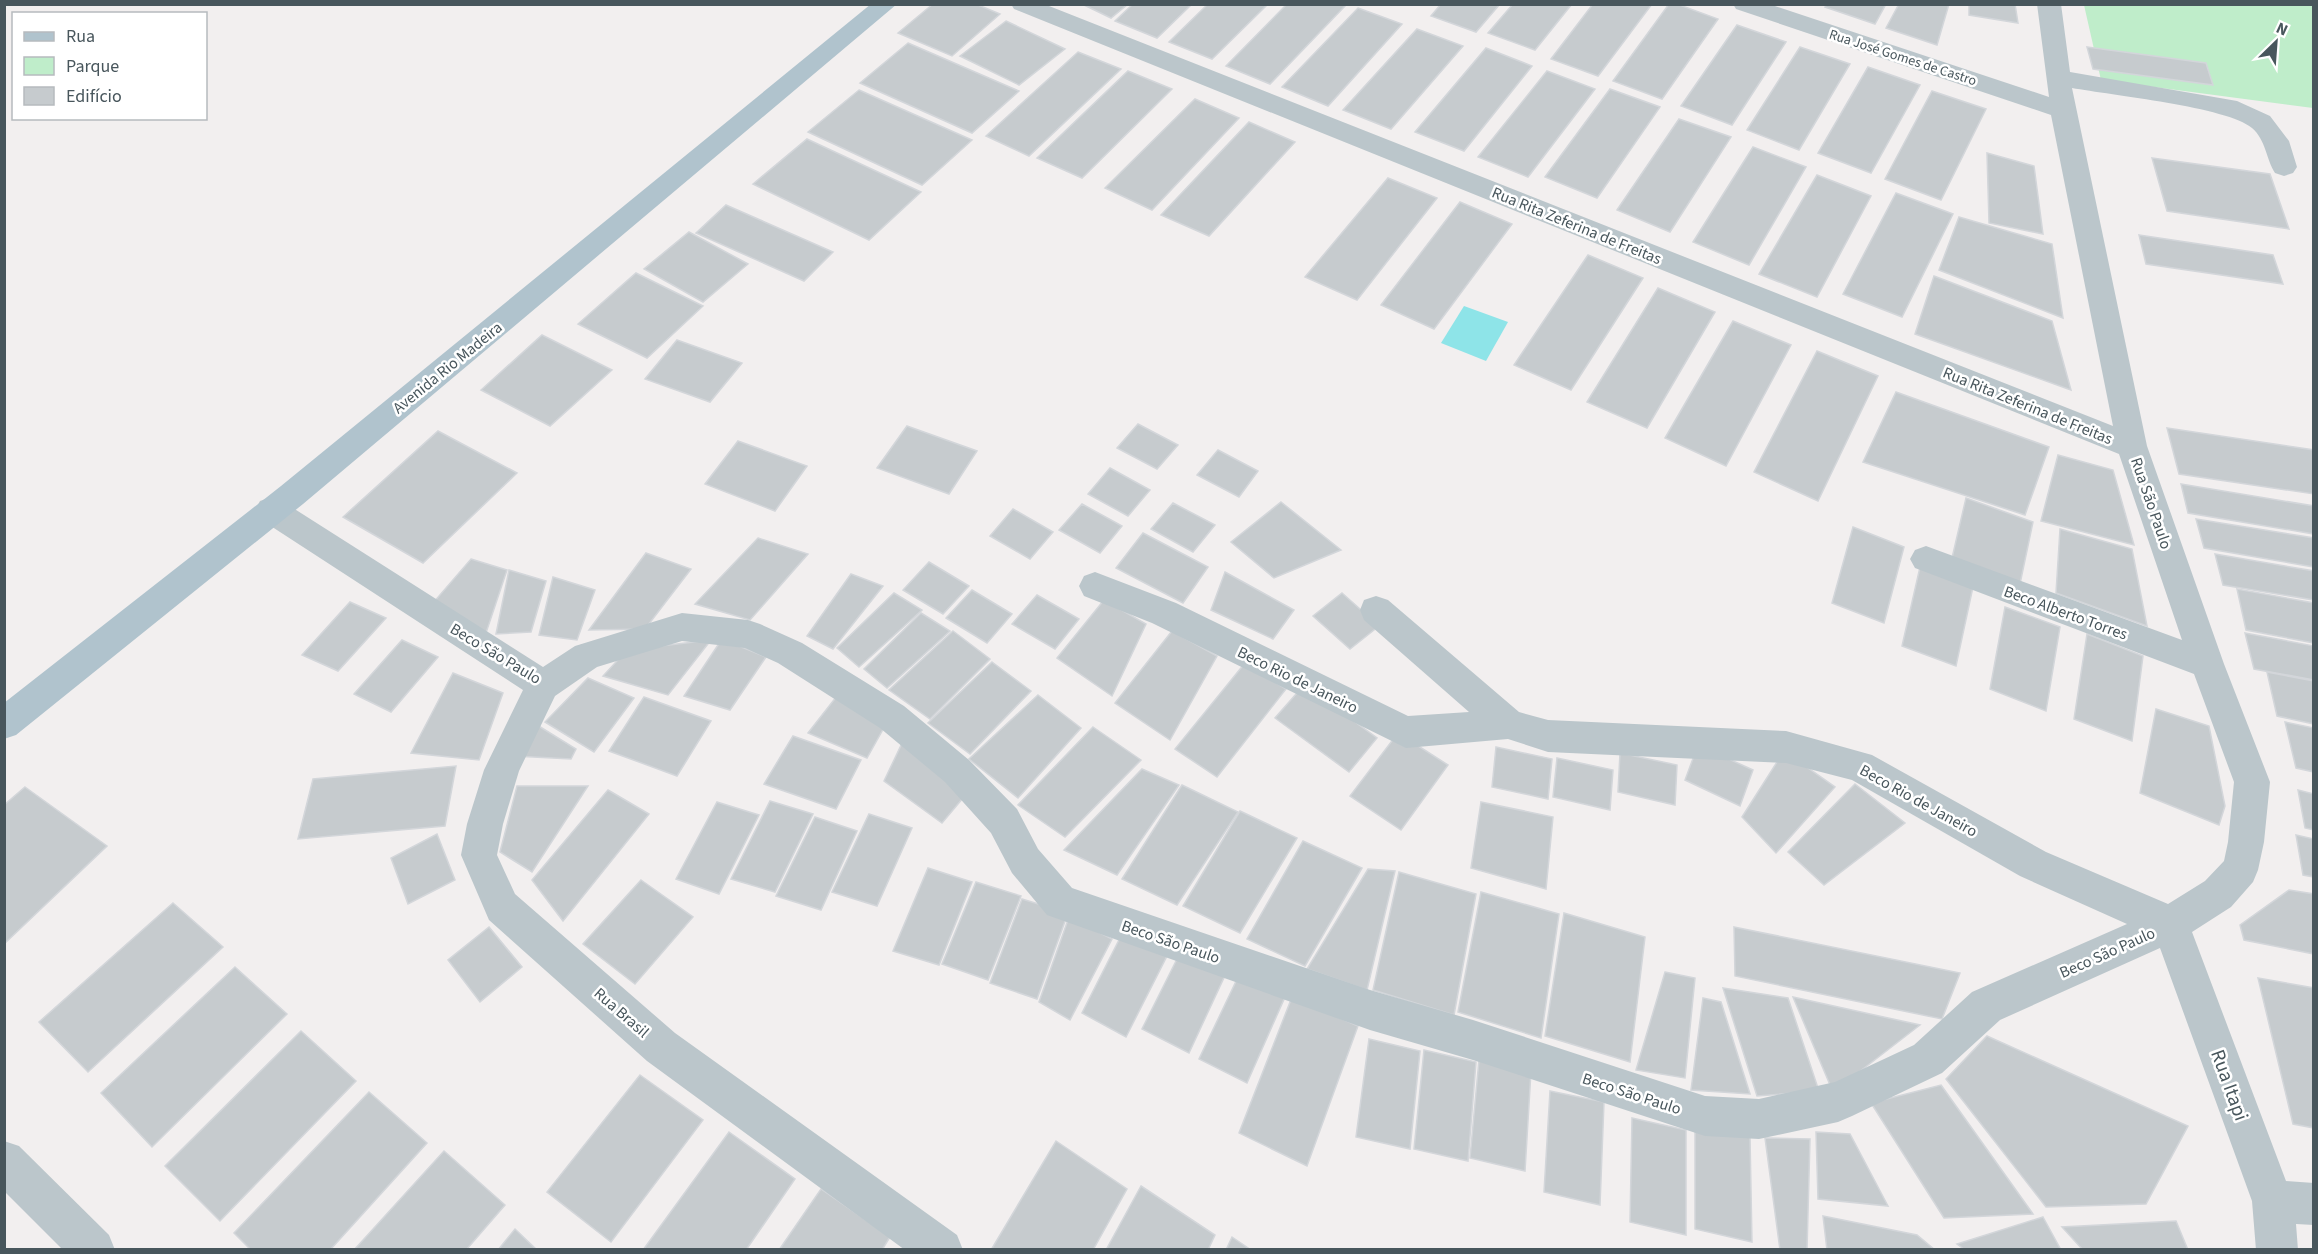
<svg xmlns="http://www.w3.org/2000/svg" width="2318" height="1254" viewBox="0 0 2318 1254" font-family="'Source Sans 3',sans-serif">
<rect width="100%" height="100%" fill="#f2efef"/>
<path fill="#bfedca" d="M 2084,5 L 2313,5 L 2313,108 L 2101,80 Z"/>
<path fill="#8ee4e8" d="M 1464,306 L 1508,322 L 1486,361 L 1441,343 Z"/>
<g fill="#c6cbce" stroke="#d3d6da" stroke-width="1.5">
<path d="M 933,4 L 976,4 L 1000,14 L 952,56 L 898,33 Z"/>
<path d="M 1082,4 L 1128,4 L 1111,18 Z"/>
<path d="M 1133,4 L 1192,4 L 1157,38 L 1115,21 Z"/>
<path d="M 1208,4 L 1268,4 L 1212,59 L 1169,42 Z"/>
<path d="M 1287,4 L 1346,5 L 1270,84 L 1226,66 Z"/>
<path d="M 1441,4 L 1500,4 L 1476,32 L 1431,16 Z"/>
<path d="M 1513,4 L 1572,4 L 1535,50 L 1488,33 Z"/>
<path d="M 1593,4 L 1652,4 L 1598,76 L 1551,59 Z"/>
<path d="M 1669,4 L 1677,4 L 1718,19 L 1662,99 L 1613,81 Z"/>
<path d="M 1827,4 L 1886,4 L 1875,24 L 1825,7 Z"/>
<path d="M 1899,4 L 1949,4 L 1937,45 L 1886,28 Z"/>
<path d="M 1969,4 L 2015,4 L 2018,23 L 1969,15 Z"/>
<path d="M 1358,8 L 1402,24 L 1328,106 L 1282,87 Z"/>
<path d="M 1006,21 L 1065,49 L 1019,85 L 960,56 Z"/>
<path d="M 1737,25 L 1786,42 L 1732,125 L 1681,106 Z"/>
<path d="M 1417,29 L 1463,46 L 1391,129 L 1343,110 Z"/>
<path d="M 908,43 L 1019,91 L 972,133 L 860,83 Z"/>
<path d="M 1800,47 L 1850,64 L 1799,150 L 1747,130 Z"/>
<path d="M 2087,47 L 2206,63 L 2213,85 L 2093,69 Z"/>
<path d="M 1486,48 L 1532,66 L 1464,151 L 1415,132 Z"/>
<path d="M 1078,52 L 1121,69 L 1029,156 L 986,136 Z"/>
<path d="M 1868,67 L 1920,85 L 1871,173 L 1818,153 Z"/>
<path d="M 1128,71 L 1172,89 L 1082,178 L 1037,158 Z"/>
<path d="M 1547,71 L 1595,89 L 1528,177 L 1478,157 Z"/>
<path d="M 1610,89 L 1660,107 L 1597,198 L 1545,177 Z"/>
<path d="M 859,90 L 972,140 L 922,185 L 808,132 Z"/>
<path d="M 1932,91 L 1986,109 L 1941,200 L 1885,179 Z"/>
<path d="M 1195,99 L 1239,118 L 1152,210 L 1105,188 Z"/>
<path d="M 1679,119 L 1731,137 L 1670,232 L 1617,210 Z"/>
<path d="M 1249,122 L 1295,142 L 1209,236 L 1161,215 Z"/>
<path d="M 807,139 L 921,192 L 869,240 L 753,184 Z"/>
<path d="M 1753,147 L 1806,167 L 1749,265 L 1693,242 Z"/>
<path d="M 1987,153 L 2034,166 L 2043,234 L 1989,223 Z"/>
<path d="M 2152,158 L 2270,174 L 2289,229 L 2167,211 Z"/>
<path d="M 1817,175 L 1871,196 L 1817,297 L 1759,274 Z"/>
<path d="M 1388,178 L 1437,198 L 1357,300 L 1305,277 Z"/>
<path d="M 1896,193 L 1953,214 L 1902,317 L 1843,294 Z"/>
<path d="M 1460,202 L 1512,224 L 1434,329 L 1381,305 Z"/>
<path d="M 726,205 L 833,252 L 804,281 L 696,233 Z"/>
<path d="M 1959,217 L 2052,244 L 2063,318 L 1939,270 Z"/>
<path d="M 689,232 L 748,264 L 703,302 L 644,269 Z"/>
<path d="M 2139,235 L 2273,255 L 2283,284 L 2146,264 Z"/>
<path d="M 1588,255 L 1643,278 L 1571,390 L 1514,365 Z"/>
<path d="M 636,273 L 703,306 L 647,358 L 578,324 Z"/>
<path d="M 1934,276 L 2052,321 L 2071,390 L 1915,334 Z"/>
<path d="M 1658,288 L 1715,312 L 1647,428 L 1587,402 Z"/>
<path d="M 1733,321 L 1791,345 L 1726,466 L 1665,438 Z"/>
<path d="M 542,335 L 612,370 L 550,426 L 481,390 Z"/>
<path d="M 677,340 L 742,363 L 710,402 L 645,379 Z"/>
<path d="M 1817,351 L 1878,376 L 1818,501 L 1754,472 Z"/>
<path d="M 1896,392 L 2049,447 L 2025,515 L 1863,462 Z"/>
<path d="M 1138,424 L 1178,445 L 1157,469 L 1117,448 Z"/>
<path d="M 907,426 L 977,451 L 949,494 L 877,468 Z"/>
<path d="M 2167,428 L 2314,450 L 2314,494 L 2179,474 Z"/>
<path d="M 438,431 L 517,473 L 423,563 L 343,517 Z"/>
<path d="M 738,441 L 807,466 L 775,511 L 705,484 Z"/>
<path d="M 1218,450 L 1258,471 L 1239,497 L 1197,475 Z"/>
<path d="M 2058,455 L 2113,470 L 2134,545 L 2041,521 Z"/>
<path d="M 1110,468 L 1150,490 L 1128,516 L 1088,494 Z"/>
<path d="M 2181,484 L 2314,506 L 2314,534 L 2188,513 Z"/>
<path d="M 1966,498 L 2033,522 L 2020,584 L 1952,558 Z"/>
<path d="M 1281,502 L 1341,550 L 1274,578 L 1231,542 Z"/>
<path d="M 1173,503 L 1215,525 L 1193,552 L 1151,529 Z"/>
<path d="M 1082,504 L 1122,526 L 1100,553 L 1059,530 Z"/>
<path d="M 1013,509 L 1053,532 L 1030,559 L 990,536 Z"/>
<path d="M 2196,519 L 2314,538 L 2314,567 L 2204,548 Z"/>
<path d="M 1853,527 L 1904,547 L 1884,623 L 1832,603 Z"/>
<path d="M 2060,529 L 2132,549 L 2147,626 L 2056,593 Z"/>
<path d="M 1143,533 L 1208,567 L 1183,603 L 1116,568 Z"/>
<path d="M 758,538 L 808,554 L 750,620 L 695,604 Z"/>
<path d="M 646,553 L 691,569 L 645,629 L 589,630 Z"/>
<path d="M 2215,554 L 2314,571 L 2314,600 L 2223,585 Z"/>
<path d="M 471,559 L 507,570 L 486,633 L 433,603 Z"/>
<path d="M 929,562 L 969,586 L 943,614 L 903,590 Z"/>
<path d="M 1920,567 L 1973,587 L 1956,666 L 1902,646 Z"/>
<path d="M 509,570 L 546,581 L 531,632 L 496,634 Z"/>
<path d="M 1225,572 L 1294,610 L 1273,639 L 1211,610 Z"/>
<path d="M 851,574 L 883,586 L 833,649 L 807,636 Z"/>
<path d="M 553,577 L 595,590 L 577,640 L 539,635 Z"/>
<path d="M 2237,589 L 2314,603 L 2314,643 L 2246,630 Z"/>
<path d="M 972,590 L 1012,614 L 987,643 L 946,618 Z"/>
<path d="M 894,593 L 922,610 L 859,667 L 837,648 Z"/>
<path d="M 1342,593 L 1379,626 L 1350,649 L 1313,616 Z"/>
<path d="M 1037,595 L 1079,619 L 1055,649 L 1012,624 Z"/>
<path d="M 1104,600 L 1146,624 L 1112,696 L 1057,658 Z"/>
<path d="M 350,602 L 386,618 L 338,671 L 302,655 Z"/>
<path d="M 2005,607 L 2060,627 L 2046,711 L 1990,689 Z"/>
<path d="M 921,613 L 950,631 L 887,688 L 864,669 Z"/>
<path d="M 953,631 L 990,659 L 930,719 L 889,690 Z"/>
<path d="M 1172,631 L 1217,656 L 1170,740 L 1115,703 Z"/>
<path d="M 2245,633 L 2314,646 L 2314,680 L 2254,669 Z"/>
<path d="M 2087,634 L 2143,656 L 2132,741 L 2074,719 Z"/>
<path d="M 722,639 L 766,657 L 730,710 L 684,696 Z"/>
<path d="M 402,640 L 438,657 L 391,712 L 354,694 Z"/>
<path d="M 711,640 L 668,695 L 603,676 L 627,650 Z"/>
<path d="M 992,662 L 1031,691 L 970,754 L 928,723 Z"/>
<path d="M 1245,663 L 1286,689 L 1217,777 L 1175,749 Z"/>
<path d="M 2267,672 L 2314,681 L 2314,724 L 2277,716 Z"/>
<path d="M 453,673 L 503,693 L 479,760 L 411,753 Z"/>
<path d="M 588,678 L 634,698 L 594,752 L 545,722 Z"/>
<path d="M 1304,685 L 1377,738 L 1349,772 L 1275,718 Z"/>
<path d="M 1038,695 L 1081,728 L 1018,798 L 969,759 Z"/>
<path d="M 837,696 L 886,724 L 867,758 L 808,733 Z"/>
<path d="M 644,697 L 711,721 L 677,776 L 609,751 Z"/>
<path d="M 2156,709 L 2209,726 L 2225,806 L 2219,825 L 2140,793 Z"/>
<path d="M 2285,722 L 2314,728 L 2314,772 L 2296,768 Z"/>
<path d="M 537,725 L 576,749 L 571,759 L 515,756 Z"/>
<path d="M 1093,727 L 1141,760 L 1065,837 L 1018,805 Z"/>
<path d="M 1398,733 L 1448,765 L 1401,830 L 1350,796 Z"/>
<path d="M 793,736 L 861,760 L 836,809 L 764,784 Z"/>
<path d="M 904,739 L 963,798 L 942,823 L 884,781 Z"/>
<path d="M 1698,745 L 1753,770 L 1740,806 L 1685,780 Z"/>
<path d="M 1496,747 L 1552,759 L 1548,799 L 1492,787 Z"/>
<path d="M 1784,751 L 1835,787 L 1776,853 L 1742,817 Z"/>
<path d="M 1620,753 L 1677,765 L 1675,805 L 1618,792 Z"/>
<path d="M 1557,758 L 1613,770 L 1610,810 L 1553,797 Z"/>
<path d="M 456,766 L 445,826 L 298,839 L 313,779 Z"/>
<path d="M 1142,769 L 1179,785 L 1117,875 L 1064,850 Z"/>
<path d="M 1855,784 L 1905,823 L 1824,885 L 1788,852 Z"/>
<path d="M 1182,785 L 1238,812 L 1177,905 L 1122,879 Z"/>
<path d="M 517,786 L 588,786 L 532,872 L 500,852 Z"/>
<path d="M 25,787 L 107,846 L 4,944 L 4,805 Z"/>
<path d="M 608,790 L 649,814 L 563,921 L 532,880 Z"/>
<path d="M 2298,790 L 2314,794 L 2314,830 L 2305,828 Z"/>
<path d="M 770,801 L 813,814 L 775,892 L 731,879 Z"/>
<path d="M 717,802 L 759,815 L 719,894 L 676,879 Z"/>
<path d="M 1481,802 L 1553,817 L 1546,889 L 1471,868 Z"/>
<path d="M 1240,811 L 1297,838 L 1240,933 L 1183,906 Z"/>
<path d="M 869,814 L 912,828 L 877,906 L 832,892 Z"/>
<path d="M 815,817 L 857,831 L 821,910 L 776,896 Z"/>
<path d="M 437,834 L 455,880 L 408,904 L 391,858 Z"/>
<path d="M 2296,835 L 2314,839 L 2314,877 L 2303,875 Z"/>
<path d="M 1303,841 L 1362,868 L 1305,966 L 1247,939 Z"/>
<path d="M 928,868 L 972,882 L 939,965 L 893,951 Z"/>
<path d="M 1368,869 L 1395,871 L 1367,990 L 1307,969 Z"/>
<path d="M 1399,872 L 1476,894 L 1454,1015 L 1373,990 Z"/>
<path d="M 641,880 L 693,917 L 635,984 L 583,944 Z"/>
<path d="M 976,882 L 1021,896 L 988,980 L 942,964 Z"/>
<path d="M 2289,890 L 2314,894 L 2314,954 L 2244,940 L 2240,925 Z"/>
<path d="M 1481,892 L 1559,914 L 1541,1038 L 1458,1012 Z"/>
<path d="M 1022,899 L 1068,913 L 1037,999 L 990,983 Z"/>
<path d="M 173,903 L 223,947 L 88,1072 L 39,1022 Z"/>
<path d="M 1564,913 L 1645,937 L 1630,1062 L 1545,1036 Z"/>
<path d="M 1069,917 L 1112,939 L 1070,1020 L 1039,1002 Z"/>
<path d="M 489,927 L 522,967 L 480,1002 L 448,960 Z"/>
<path d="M 1734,927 L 1960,973 L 1942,1019 L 1735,976 Z"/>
<path d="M 1123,932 L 1168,954 L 1126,1037 L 1082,1013 Z"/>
<path d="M 1183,947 L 1228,969 L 1189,1053 L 1142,1029 Z"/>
<path d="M 235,967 L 287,1014 L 152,1147 L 101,1093 Z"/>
<path d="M 1665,972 L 1695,978 L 1685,1078 L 1636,1070 Z"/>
<path d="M 1239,975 L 1285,997 L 1247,1083 L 1199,1059 Z"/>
<path d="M 2258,978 L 2314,988 L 2314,1128 L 2293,1124 Z"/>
<path d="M 1723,988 L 1788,998 L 1819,1091 L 1757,1096 Z"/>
<path d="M 1292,997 L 1358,1026 L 1307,1166 L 1239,1133 Z"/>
<path d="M 1793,997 L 1920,1025 L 1833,1092 Z"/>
<path d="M 1703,998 L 1721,1002 L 1750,1094 L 1691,1090 Z"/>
<path d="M 301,1031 L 356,1081 L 220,1221 L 165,1166 Z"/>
<path d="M 1987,1036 L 2188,1126 L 2146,1204 L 2046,1207 L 1946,1079 Z"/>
<path d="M 1369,1039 L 1420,1051 L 1410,1149 L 1356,1137 Z"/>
<path d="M 1424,1050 L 1476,1062 L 1468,1161 L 1414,1149 Z"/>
<path d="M 1479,1060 L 1531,1071 L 1525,1171 L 1470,1158 Z"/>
<path d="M 640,1075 L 703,1120 L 611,1242 L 547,1192 Z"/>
<path d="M 1941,1085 L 2033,1214 L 1944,1218 L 1871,1103 Z"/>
<path d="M 1550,1091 L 1604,1102 L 1600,1205 L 1544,1192 Z"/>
<path d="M 369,1092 L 427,1143 L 330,1250 L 251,1250 L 234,1233 Z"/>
<path d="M 1632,1118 L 1686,1130 L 1686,1235 L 1630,1222 Z"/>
<path d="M 1695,1125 L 1750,1137 L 1752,1242 L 1695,1229 Z"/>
<path d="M 729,1132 L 795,1179 L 746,1250 L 643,1250 Z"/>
<path d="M 1816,1132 L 1850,1134 L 1888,1206 L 1818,1199 Z"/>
<path d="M 1765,1138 L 1810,1139 L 1807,1250 L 1780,1250 Z"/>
<path d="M 1056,1141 L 1127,1189 L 1093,1250 L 991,1250 Z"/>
<path d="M 444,1151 L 505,1205 L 466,1250 L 354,1250 Z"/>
<path d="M 1141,1186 L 1215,1235 L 1208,1250 L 1106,1250 Z"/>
<path d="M 821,1189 L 890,1237 L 882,1250 L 779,1250 Z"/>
<path d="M 1823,1216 L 1917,1235 L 1935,1250 L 1827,1250 Z"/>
<path d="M 2043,1217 L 2061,1250 L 1965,1250 L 1957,1244 Z"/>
<path d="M 2176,1221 L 2188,1250 L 2083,1250 L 2062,1227 Z"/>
<path d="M 515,1229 L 537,1250 L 498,1250 Z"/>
<path d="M 1232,1237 L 1251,1250 L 1226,1250 Z"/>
</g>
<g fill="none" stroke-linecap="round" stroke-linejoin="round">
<g fill="#bbc6cb" fill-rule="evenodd">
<path d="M 1011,4 L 1044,4 L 2113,426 L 2051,115 L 1736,9 L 1733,4 L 1769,4 L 2049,97 L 2037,4 L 2061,4 L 2070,72 L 2237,101 L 2270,116 L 2289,141 L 2297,167 L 2293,173 L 2284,176 L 2275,173 C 2266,159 2266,140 2252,128 C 2228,107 2110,95 2072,88 L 2147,446 L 2224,664 L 2270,782 L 2264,842 L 2258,870 L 2253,882 L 2231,907 L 2192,932 L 2286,1181 L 2314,1183 L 2314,1225 L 2296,1224 L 2298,1250 L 2256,1250 L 2252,1201 L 2160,948 L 2000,1020 L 1942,1073 L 1852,1116 L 1838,1122 L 1759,1139 L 1705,1136 L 1473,1060 L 1370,1030 L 1047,915 L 1012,873 L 991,833 L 945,782 L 880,728 L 778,663 L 745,648 L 682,641 L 597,667 L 555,696 L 519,771 L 503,824 L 497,855 L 515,894 L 675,1033 L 957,1235 L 963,1250 L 905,1250 L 647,1061 L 489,920 L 461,855 L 467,824 L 484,770 L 523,690 L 260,519 L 255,510 L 260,501 L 271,497 L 282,501 L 543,667 L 575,646 L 682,613 L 748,620 L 760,624 L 802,643 L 904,706 L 969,760 L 1017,809 L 1038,849 L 1072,888 L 1370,990 L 1473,1020 L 1705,1096 L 1759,1099 L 1835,1082 L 1914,1045 L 1972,992 L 2127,924 L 2020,876 L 1852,780 L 1786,763 L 1548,752 L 1508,739 L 1406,748 L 1152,623 L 1084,596 L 1079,586 L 1084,576 L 1095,572 L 1176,603 L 1408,716 L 1469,712 L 1364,620 L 1360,610 L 1364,600 L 1376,596 L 1388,600 L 1519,712 L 1548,720 L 1786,731 L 1872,755 L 2046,852 L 2168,904 L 2205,881 L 2224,861 L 2228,842 L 2234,782 L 2194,674 L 1915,568 L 1910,559 L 1915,550 L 1926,546 L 2182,640 L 2119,454 L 1014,9 Z"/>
<path d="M 4,1141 L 19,1146 L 109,1235 L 115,1250 L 63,1250 L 4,1191 Z"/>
</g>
<path fill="#b0c3cd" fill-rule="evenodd" d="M 871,4 L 897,4 L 303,504 L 16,735 L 4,739 L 4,703 L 281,486 Z"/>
</g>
<g text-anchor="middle" stroke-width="5" stroke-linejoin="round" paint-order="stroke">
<g font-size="14" fill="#48565c" stroke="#fff">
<text transform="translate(1903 57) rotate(18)" y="5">Rua José Gomes de Castro</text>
</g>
<g font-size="16" fill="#48565c" stroke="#fff">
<text transform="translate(1577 225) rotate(22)" y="6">Rua Rita Zeferina de Freitas</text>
<text transform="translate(447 367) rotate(-39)" y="6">Avenida Rio Madeira</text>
<text transform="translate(2028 405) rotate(22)" y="6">Rua Rita Zeferina de Freitas</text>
<text transform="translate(2152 503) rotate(71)" y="6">Rua São Paulo</text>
<text transform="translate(2066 612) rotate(20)" y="6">Beco Alberto Torres</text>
<text transform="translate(496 653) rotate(31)" y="6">Beco São Paulo</text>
<text transform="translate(1298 679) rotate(26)" y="6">Beco Rio de Janeiro</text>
<text transform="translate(1919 800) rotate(29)" y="6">Beco Rio de Janeiro</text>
<text transform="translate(1171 941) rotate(19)" y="6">Beco São Paulo</text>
<text transform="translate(2107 952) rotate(-24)" y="6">Beco São Paulo</text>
<text transform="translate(622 1012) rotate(41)" y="6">Rua Brasil</text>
<text transform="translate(1632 1093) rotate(18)" y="6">Beco São Paulo</text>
</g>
<g font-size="20" fill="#48565c" stroke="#fff">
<text transform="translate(2230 1085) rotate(70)" y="7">Rua Itapi</text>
</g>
</g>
<rect width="2318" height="1254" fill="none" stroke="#48565c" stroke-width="12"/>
<rect x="12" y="12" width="195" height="108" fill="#ffffff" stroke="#b6bbbe" stroke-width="1.5"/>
<rect x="24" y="32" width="30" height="9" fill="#b0c3cd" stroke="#b6bbbe" stroke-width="1.5"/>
<text x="66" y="42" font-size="18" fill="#48565c">Rua</text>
<rect x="24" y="57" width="30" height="18" fill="#bfedca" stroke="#b6bbbe" stroke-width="1.5"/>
<text x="66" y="72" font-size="18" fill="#48565c">Parque</text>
<rect x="24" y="87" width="30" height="18" fill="#c6cbce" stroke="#b6bbbe" stroke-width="1.5"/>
<text x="66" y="102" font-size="18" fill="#48565c">Edifício</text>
<g transform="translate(2276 42) rotate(25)" stroke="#ffffff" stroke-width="4.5" paint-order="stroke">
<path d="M0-4.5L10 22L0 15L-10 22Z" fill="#48565c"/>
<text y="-9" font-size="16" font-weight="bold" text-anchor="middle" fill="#48565c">N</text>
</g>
</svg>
